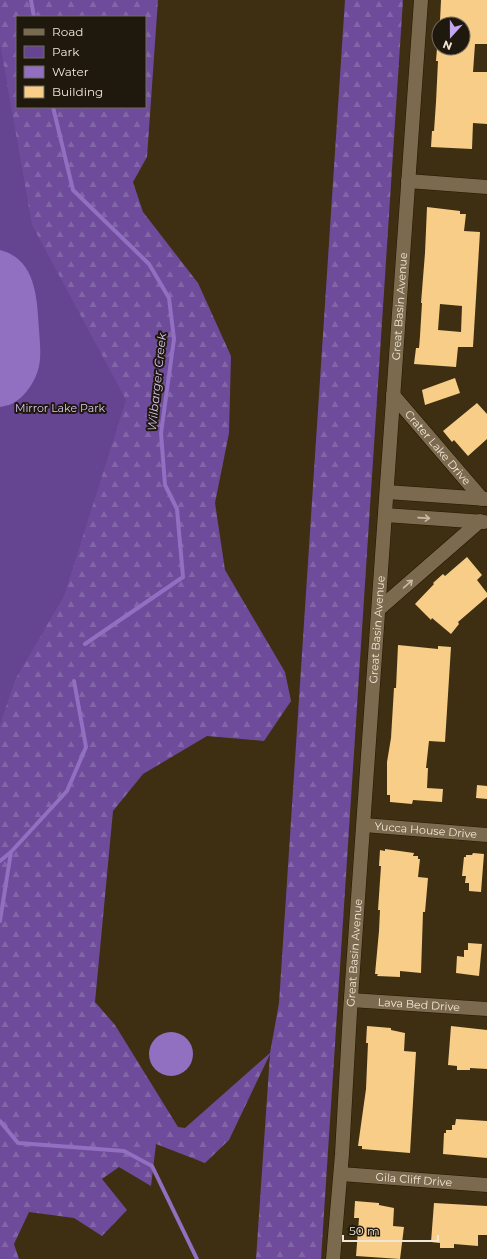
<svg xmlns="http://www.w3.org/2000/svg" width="487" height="1259" viewBox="0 0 487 1259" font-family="Montserrat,sans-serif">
<defs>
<pattern id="forest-firs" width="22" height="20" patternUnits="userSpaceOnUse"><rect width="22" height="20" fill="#6e4c9b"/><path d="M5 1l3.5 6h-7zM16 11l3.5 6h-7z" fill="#8366a8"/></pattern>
</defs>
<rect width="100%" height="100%" fill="#3e2f13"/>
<path fill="url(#forest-firs)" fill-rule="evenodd" d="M 0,0 L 158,0 L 147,157 L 133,182 L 143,212 L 198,283 L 231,356 L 229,433 L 215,503 L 225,570 L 285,672 L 291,701 L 264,741 L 207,736 L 143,774 L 113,811 L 95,1002 L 115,1025 L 178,1127 L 185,1128 L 270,1053 L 279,1003 L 345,0 L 403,0 L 321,1259 L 256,1259 L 270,1054 L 229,1140 L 205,1163 L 156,1144 L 151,1186 L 119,1167 L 102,1179 L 127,1210 L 102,1236 L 74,1218 L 29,1212 L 14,1244 L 19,1259 L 0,1259 ZM 17,17 L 145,17 L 145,107 L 17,107 Z"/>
<path fill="#654491" d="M 0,44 L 32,225 L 126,400 L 64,596 L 15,680 L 0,725 Z"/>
<g fill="#916fc1">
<path d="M 0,250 C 36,259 37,298 39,329 C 40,346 43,364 34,380 C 29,390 20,401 9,405 C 6,406 3,406 0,407 Z"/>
<circle cx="171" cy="1054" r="22"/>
</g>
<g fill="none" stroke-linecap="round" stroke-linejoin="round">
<g stroke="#916fc1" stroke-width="4">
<path d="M 31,0 L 34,17"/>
<path d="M 53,107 L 73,190 L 149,264 L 169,298 L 174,339 L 161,433 L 165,485 L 177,509 L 183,577 L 85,644"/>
<path d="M 0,861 L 11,852 L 67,791 L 86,747 L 74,681"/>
<path d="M 0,921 L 11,852"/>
<path d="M 0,1121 L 18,1143 L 124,1151 L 152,1166 L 197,1259"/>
</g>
</g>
<g fill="#f7cd87" fill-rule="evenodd">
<path d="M 441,0 L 487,0 L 487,44 L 475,44 L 473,72 L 487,72 L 487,124 L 473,123 L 472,149 L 431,147 L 432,131 L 434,131 L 436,102 L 438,61 L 436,61 L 437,48 L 463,48 L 463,23 L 440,21 Z"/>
<path d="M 427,207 L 460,211 L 460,214 L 466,214 L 464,231 L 480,232 L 473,347 L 458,347 L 456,367 L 414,364 L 416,348 L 419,348 L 420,336 L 422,303 L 421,303 L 425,253 ZM 440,304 L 462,306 L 461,332 L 438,330 Z"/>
<path d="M 455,378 L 460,393 L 425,405 L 422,390 Z"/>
<path d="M 477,403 L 487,414 L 487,439 L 468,456 L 454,440 L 452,442 L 443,431 Z"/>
<path d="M 467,557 L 482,575 L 477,580 L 487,593 L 487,597 L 458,622 L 459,624 L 451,634 L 432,618 L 431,620 L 415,604 L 434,584 L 433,583 L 443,574 L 445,576 Z"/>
<path d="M 398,645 L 438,649 L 438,646 L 451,647 L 445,742 L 429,741 L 426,768 L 428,768 L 427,788 L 443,789 L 442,802 L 413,800 L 412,804 L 390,802 L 390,795 L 387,795 L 387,762 L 391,738 L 394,688 L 396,688 Z"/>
<path d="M 477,785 L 487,786 L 487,799 L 476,798 Z"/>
<path d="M 385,849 L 414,853 L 413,856 L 418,856 L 418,859 L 420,859 L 418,877 L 428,878 L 425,912 L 423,912 L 421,973 L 400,971 L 400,977 L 377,976 L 378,974 L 375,974 L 379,931 L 380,910 L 378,910 L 381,866 L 379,866 L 380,850 L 385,851 Z"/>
<path d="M 473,853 L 484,854 L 481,892 L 469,891 L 469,883 L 465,883 L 466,876 L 462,876 L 464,857 L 466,857 L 466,855 L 472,855 Z"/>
<path d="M 468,943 L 482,944 L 479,976 L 456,973 L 457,956 L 464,957 L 464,950 L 468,950 Z"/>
<path d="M 367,1026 L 391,1028 L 391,1030 L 405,1033 L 404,1051 L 416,1052 L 410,1153 L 362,1149 L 362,1146 L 358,1146 L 366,1089 L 368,1043 L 366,1043 Z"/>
<path d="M 451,1026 L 487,1030 L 487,1069 L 470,1068 L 470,1070 L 457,1070 L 457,1066 L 448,1065 Z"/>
<path d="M 456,1119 L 487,1121 L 487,1158 L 443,1154 L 444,1133 L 446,1133 L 446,1130 L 452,1130 L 452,1125 L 455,1125 Z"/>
<path d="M 355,1201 L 379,1203 L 379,1205 L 394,1208 L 393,1226 L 404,1227 L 400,1259 L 356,1256 L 359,1218 L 354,1218 Z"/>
<path d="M 434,1203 L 487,1206 L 487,1235 L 478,1235 L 478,1246 L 454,1244 L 454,1248 L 440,1248 L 440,1243 L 431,1242 Z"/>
</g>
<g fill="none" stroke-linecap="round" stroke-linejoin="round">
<g stroke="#251600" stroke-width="15">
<g id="minor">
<path d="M 408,181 L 487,187"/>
<path id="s1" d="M 393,395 L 482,499"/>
<path d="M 387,492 L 487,499"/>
<path d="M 385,515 L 484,522"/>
<path d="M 379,609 L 480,521"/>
<path id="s2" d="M 364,825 L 487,835"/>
<path id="s3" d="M 351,1000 L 487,1009"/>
<path id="s4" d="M 341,1174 L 487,1185"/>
<path id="s5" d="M 333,1259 L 342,1154 L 350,1012 L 421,0"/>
</g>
</g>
<use href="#minor" stroke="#7b6a4d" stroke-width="14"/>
</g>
<defs><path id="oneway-shaft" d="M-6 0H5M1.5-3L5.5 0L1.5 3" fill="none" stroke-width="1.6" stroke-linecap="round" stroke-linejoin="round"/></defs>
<g stroke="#c8bba7">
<use href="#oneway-shaft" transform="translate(424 518) rotate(4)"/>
<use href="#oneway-shaft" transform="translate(408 584) rotate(-41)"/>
</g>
<g text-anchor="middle" stroke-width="4" stroke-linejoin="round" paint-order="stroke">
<g font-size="11" fill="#f1e7d8" stroke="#1f180d">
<text dy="4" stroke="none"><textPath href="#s5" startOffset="955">Great Basin Avenue</textPath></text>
<text dy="4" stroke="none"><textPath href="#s1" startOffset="69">Crater Lake Drive</textPath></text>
<text dy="4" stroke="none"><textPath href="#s5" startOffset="631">Great Basin Avenue</textPath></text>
<text dy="4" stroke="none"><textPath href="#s2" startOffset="62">Yucca House Drive</textPath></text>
<text dy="4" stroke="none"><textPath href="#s5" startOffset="307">Great Basin Avenue</textPath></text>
<text dy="4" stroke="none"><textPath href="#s3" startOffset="68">Lava Bed Drive</textPath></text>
<text dy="4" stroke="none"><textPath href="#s4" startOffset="73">Gila Cliff Drive</textPath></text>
</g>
<g font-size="11" fill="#d8c8f4" stroke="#1f180d">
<text x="60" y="412">Mirror Lake Park</text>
</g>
<g font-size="12" font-style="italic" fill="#d4c4f0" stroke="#1f180d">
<text transform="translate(157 382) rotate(-84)" y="4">Wilbarger Creek</text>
</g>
</g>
<rect x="16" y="16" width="130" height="92" fill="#1f180d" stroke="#736b5e"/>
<rect x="24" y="29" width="20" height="6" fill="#7b6a4d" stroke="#736b5e"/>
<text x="52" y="36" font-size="12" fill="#f1e7d8">Road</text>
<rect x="24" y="46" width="20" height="12" fill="#654491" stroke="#736b5e"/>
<text x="52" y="56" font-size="12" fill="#f1e7d8">Park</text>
<rect x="24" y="66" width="20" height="12" fill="#916fc1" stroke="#736b5e"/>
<text x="52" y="76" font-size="12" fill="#f1e7d8">Water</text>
<rect x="24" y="86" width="20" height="12" fill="#f7cd87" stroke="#736b5e"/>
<text x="52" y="96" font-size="12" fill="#f1e7d8">Building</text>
<g transform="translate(451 36) rotate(201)"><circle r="19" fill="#1f180d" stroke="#736b5e"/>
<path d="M0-3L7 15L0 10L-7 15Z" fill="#c4a7f1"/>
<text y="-6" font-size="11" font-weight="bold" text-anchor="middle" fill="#f1e7d8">N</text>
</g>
<path d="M343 1235v6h95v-6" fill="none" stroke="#f1e7d8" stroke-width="2"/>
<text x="349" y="1235" font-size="12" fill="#f1e7d8" stroke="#1f180d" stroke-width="3" paint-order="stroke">50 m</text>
</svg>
